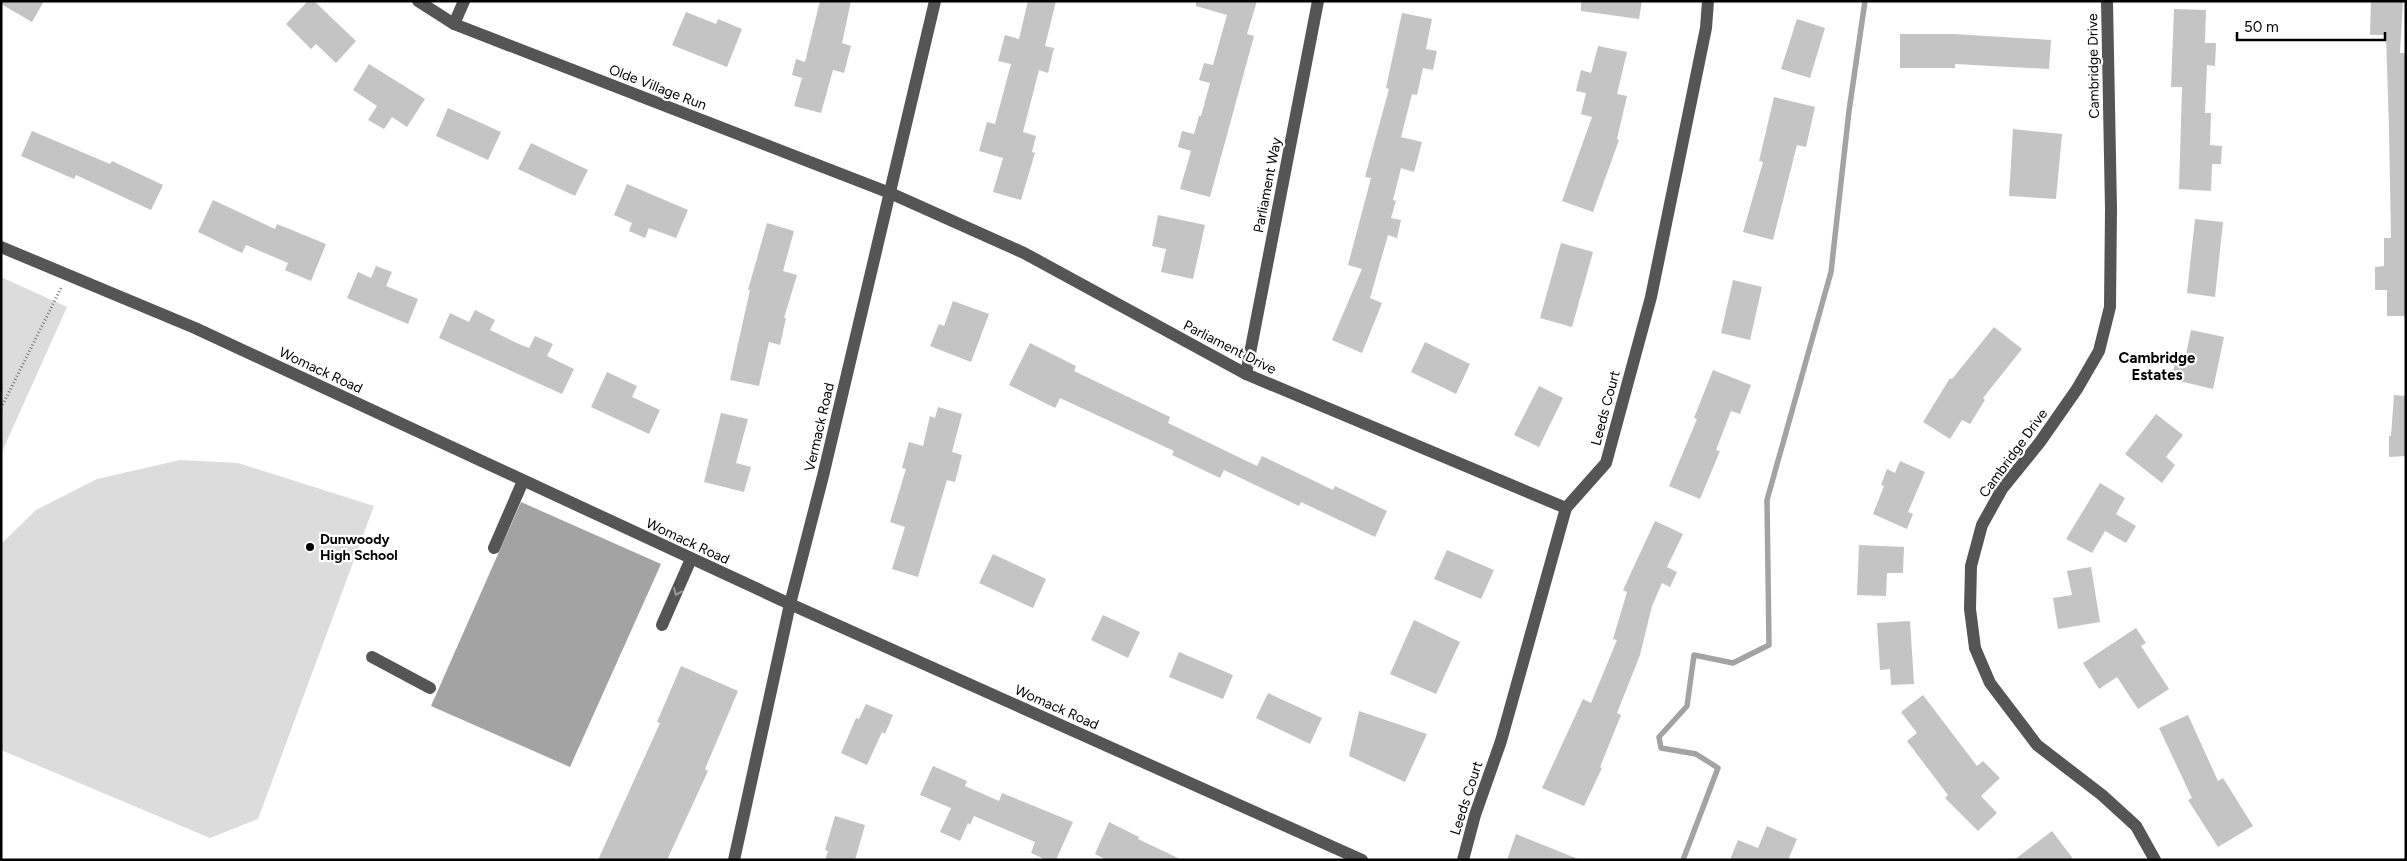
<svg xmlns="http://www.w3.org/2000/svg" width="2407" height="861" viewBox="0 0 2407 861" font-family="Figtree,sans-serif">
<rect width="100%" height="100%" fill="#fff"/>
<g fill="#dcdcdc">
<path d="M 1,277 L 67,307 L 1,454 Z"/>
<path d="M 180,460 L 238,463 L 374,506 L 258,819 L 210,838 L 1,750 L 1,544 L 36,510 L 97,479 Z"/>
</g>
<path fill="#a3a3a3" d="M 521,502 L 661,564 L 570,767 L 431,706 Z"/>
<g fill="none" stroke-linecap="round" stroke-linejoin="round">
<path stroke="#a3a3a3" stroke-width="5.5" d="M 1683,860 L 1718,768 L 1696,754 L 1661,748 L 1659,737 L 1687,706 L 1694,655 L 1733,663 L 1769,645 L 1767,500 L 1831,272 L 1849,111 L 1865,1"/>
</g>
<g fill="#c4c4c4">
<path d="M 1,1 L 44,1 L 32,22 L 1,4 Z"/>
<path d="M 308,1 L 314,1 L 356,41 L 336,63 L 316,44 L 311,49 L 286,24 Z"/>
<path d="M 820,1 L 851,1 L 842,43 L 851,46 L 844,73 L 833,70 L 821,113 L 794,106 L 802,78 L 792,75 L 796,59 L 805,62 Z"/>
<path d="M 1028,1 L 1056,1 L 1045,46 L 1054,48 L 1048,73 L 1039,70 L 1023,132 L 1036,136 L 1032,152 L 1035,153 L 1021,200 L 993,192 L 1003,158 L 979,151 L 987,122 L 995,124 L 1011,64 L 998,61 L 1005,35 L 1019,39 Z"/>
<path d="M 1196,1 L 1257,1 L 1247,34 L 1254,36 L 1210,197 L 1180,189 L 1191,151 L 1178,147 L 1182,131 L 1194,134 L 1199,116 L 1201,116 L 1210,83 L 1199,80 L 1204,63 L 1213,65 L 1227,15 L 1196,6 Z"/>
<path d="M 1581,1 L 1642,1 L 1639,19 L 1581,11 Z"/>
<path d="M 2371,1 L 2403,1 L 2400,53 L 2406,53 L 2406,316 L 2387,316 L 2387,290 L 2375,290 L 2375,267 L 2384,266 L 2384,238 L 2391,238 L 2389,128 L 2386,35 L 2370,35 Z"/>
<path d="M 2174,9 L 2206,10 L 2205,43 L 2216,43 L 2215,66 L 2207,65 L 2205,113 L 2211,113 L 2210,145 L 2222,146 L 2221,164 L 2212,164 L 2211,191 L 2179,189 L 2182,87 L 2171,87 Z"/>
<path d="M 686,12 L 716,24 L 718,19 L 742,29 L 727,67 L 672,45 Z"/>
<path d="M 1402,13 L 1432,19 L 1426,49 L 1437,51 L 1433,70 L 1423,68 L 1417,95 L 1412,94 L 1401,137 L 1422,142 L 1414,172 L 1401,168 L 1393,200 L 1396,201 L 1391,218 L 1401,220 L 1397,238 L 1388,235 L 1370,298 L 1382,303 L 1362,353 L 1332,340 L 1362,269 L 1348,265 L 1371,178 L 1365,177 L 1389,89 L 1386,88 Z"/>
<path d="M 1797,19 L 1825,28 L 1810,78 L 1781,69 Z"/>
<path d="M 1900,34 L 1954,34 L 2051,40 L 2049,69 L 1955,64 L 1955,68 L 1900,68 Z"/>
<path d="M 1598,46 L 1627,52 L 1617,94 L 1627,96 L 1617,139 L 1619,140 L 1593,212 L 1562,201 L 1592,117 L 1581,114 L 1586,93 L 1576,91 L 1581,70 L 1591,73 Z"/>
<path d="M 369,64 L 425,99 L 407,127 L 392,117 L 384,129 L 368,120 L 377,106 L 353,90 Z"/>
<path d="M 1774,97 L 1815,107 L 1806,147 L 1797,145 L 1773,240 L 1743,232 L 1763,162 L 1759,161 Z"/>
<path d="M 448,108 L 501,132 L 488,160 L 436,136 Z"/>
<path d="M 2013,129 L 2062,134 L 2056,199 L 2009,196 Z"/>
<path d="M 32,131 L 110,164 L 112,161 L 163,185 L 151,210 L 76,175 L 74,179 L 21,156 Z"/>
<path d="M 531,143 L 588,170 L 575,196 L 518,169 Z"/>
<path d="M 627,184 L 688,210 L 676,238 L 649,228 L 645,238 L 629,231 L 632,223 L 614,215 Z"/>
<path d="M 213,200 L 275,229 L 277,224 L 326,244 L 311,281 L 285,270 L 288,263 L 246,245 L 242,253 L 198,232 Z"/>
<path d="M 1158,215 L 1205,225 L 1193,279 L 1161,272 L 1166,249 L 1152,246 Z"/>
<path d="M 2195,219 L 2223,222 L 2215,297 L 2187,293 Z"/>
<path d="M 767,223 L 794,231 L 783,271 L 797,275 L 784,318 L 786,318 L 780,345 L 769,342 L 759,386 L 730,380 L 750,290 L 748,290 Z"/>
<path d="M 1561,243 L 1593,252 L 1572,327 L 1540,318 Z"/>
<path d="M 376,266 L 392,272 L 386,286 L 418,299 L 408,324 L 347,298 L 358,272 L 371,278 Z"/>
<path d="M 1733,280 L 1762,287 L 1750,340 L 1721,333 Z"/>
<path d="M 953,301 L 989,314 L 971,362 L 930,346 L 939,324 L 944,326 Z"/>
<path d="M 475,310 L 495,320 L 490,330 L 519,344 L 529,348 L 535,336 L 553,344 L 547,356 L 574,369 L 562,394 L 439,338 L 450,313 L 469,322 Z"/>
<path d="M 1994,327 L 2022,349 L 1983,398 L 1985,400 L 1970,424 L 1962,420 L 1950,439 L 1923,422 L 1950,378 L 1952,379 Z"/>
<path d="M 2191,330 L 2224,337 L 2213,389 L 2171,379 L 2178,352 L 2186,354 Z"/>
<path d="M 1425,342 L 1470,364 L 1456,394 L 1411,372 Z"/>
<path d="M 1030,343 L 1076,366 L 1074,371 L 1170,417 L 1168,423 L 1257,466 L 1262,456 L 1333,490 L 1335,486 L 1387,511 L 1375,537 L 1301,502 L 1299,506 L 1224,470 L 1220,478 L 1172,455 L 1174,451 L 1060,398 L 1055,408 L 1009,385 Z"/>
<path d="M 1713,370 L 1751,385 L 1740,414 L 1731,411 L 1716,450 L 1720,451 L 1700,499 L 1669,486 L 1697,419 L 1694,418 Z"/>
<path d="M 607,372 L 637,386 L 632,397 L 660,410 L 649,434 L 591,407 Z"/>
<path d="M 1539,386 L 1563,398 L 1539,447 L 1514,435 Z"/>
<path d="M 2394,395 L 2406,396 L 2406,456 L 2389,457 L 2389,436 L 2391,436 Z"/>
<path d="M 938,407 L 962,414 L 952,452 L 962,455 L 955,482 L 947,480 L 918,577 L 892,569 L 905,527 L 890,522 L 906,469 L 902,468 L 909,442 L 923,446 L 930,416 L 935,418 Z"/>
<path d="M 721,413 L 748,419 L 736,463 L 751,467 L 744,492 L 704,482 Z"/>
<path d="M 2156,414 L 2183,435 L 2166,457 L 2175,465 L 2162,483 L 2125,454 Z"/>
<path d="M 1900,461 L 1925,472 L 1908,512 L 1913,514 L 1907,529 L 1873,514 L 1884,486 L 1881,485 L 1887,469 L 1895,473 Z"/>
<path d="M 2100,483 L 2125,498 L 2116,514 L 2136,526 L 2126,543 L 2105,531 L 2092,553 L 2066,539 Z"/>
<path d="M 1655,521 L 1683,534 L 1667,567 L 1677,572 L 1670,587 L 1662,583 L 1652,606 L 1640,655 L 1617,713 L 1621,715 L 1600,767 L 1602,768 L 1584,806 L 1542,788 L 1583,699 L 1591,703 L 1617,640 L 1613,639 L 1627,592 L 1623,590 Z"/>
<path d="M 1859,545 L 1904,547 L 1903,573 L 1887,573 L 1886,596 L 1857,595 Z"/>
<path d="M 1447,550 L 1494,570 L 1481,599 L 1434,579 Z"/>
<path d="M 993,554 L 1046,579 L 1033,608 L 979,583 Z"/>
<path d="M 2091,567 L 2100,622 L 2058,629 L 2053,598 L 2072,595 L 2067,571 Z"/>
<path d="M 1103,615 L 1140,632 L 1128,658 L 1091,640 Z"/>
<path d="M 1414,620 L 1460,642 L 1436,694 L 1390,674 Z"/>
<path d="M 1910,621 L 1914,684 L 1891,685 L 1890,669 L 1880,670 L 1877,623 Z"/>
<path d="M 2136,628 L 2146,643 L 2141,646 L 2169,689 L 2138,709 L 2117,677 L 2099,689 L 2083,663 Z"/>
<path d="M 1179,652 L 1233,675 L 1223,699 L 1169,677 Z"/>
<path d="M 681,666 L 738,691 L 705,769 L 708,771 L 667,860 L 598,860 L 660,723 L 657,722 Z"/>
<path d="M 1268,693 L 1322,718 L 1310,744 L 1256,718 Z"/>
<path d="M 1923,695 L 1977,766 L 1983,761 L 2000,778 L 1981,796 L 1997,813 L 1978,831 L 1945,798 L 1948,795 L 1907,741 L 1917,733 L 1901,712 Z"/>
<path d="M 866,704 L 893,715 L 885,734 L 882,732 L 867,765 L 841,753 L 856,718 L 859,719 Z"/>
<path d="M 1359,711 L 1427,734 L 1405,782 L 1349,756 Z"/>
<path d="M 2188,715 L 2218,781 L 2223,778 L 2253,826 L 2218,847 L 2188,800 L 2192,798 L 2159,728 Z"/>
<path d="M 933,766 L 967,781 L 965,786 L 999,801 L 1002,793 L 1073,822 L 1056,860 L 1047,860 L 1031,853 L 1035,842 L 974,816 L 970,825 L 968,823 L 960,841 L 940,832 L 951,808 L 920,795 Z"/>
<path d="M 835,816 L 865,825 L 855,860 L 825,860 L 828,851 L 825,850 Z"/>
<path d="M 1109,822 L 1139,837 L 1138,839 L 1182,860 L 1107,860 L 1095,854 Z"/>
<path d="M 1767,826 L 1797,839 L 1788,860 L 1730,860 L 1738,840 L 1758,848 Z"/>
<path d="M 2052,831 L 2074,860 L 2014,860 Z"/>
<path d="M 1516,834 L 1578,859 L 1578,860 L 1507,860 Z"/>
</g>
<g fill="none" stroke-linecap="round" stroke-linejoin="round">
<path stroke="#777" stroke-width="3" stroke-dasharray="1 2.5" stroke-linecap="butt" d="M 1,408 L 61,288"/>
<g stroke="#555" stroke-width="12">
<path d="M 418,1 L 454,24 L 890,193 L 1024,253 L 1246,374 L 1566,508"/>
<path d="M 2107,1 L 2111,209 L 2110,307 L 2099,351 L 2077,389 L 2040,442 L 2002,489 L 1982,525 L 1971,566 L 1970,609 L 1975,648 L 1990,683 L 2037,745 L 2102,795 L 2136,826 L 2155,860"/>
<path d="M 454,24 L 464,1"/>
<path d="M 1,247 L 195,328 L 790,604 L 1362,860"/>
<path d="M 1246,374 L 1318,1"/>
<path d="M 494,548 L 523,481"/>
<path d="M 662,625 L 691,559"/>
<path d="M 372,657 L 430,688"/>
<path d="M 734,860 L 790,604 L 823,476 L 935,1"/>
<path d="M 1463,860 L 1475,815 L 1501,741 L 1566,508 L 1606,463 L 1651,297 L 1706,28 L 1708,1"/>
</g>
</g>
<defs><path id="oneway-chevron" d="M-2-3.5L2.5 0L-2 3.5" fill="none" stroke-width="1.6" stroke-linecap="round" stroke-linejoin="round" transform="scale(1.25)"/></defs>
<use stroke="#999" href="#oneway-chevron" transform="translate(677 592) rotate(114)"/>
<circle fill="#000" stroke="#fff" stroke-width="2" cx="310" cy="547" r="5"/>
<g text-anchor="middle" stroke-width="4.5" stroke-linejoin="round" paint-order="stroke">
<g font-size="14" fill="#000" stroke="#fff">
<text transform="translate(2093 66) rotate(-91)" y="5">Cambridge Drive</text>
<text transform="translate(658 87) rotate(21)" y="5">Olde Village Run</text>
<text transform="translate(1267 185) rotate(-79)" y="5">Parliament Way</text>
<text transform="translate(1230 347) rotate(27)" y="5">Parliament Drive</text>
<text transform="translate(321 370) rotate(25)" y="5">Womack Road</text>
<text transform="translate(1605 408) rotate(-75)" y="5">Leeds Court</text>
<text transform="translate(819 427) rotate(-77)" y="5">Vermack Road</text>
<text transform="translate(2013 453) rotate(-54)" y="5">Cambridge Drive</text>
<text transform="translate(688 541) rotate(25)" y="5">Womack Road</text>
<text transform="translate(1057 707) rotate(24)" y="5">Womack Road</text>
<text transform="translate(1466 798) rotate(-72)" y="5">Leeds Court</text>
</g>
<g font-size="14" font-weight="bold" fill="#000" stroke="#fff" text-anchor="start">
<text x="320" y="544">Dunwoody<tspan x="320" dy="16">High School</tspan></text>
</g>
<g font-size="15" font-weight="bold" fill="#000" stroke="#fff">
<text x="2157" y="363">Cambridge<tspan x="2157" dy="17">Estates</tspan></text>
</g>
</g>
<rect width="2407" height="861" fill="none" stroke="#000000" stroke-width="5"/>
<path d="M2237 32v8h148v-8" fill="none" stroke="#000000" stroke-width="2.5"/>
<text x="2244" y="32" font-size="15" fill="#000000" stroke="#ffffff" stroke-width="4" paint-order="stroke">50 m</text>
</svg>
